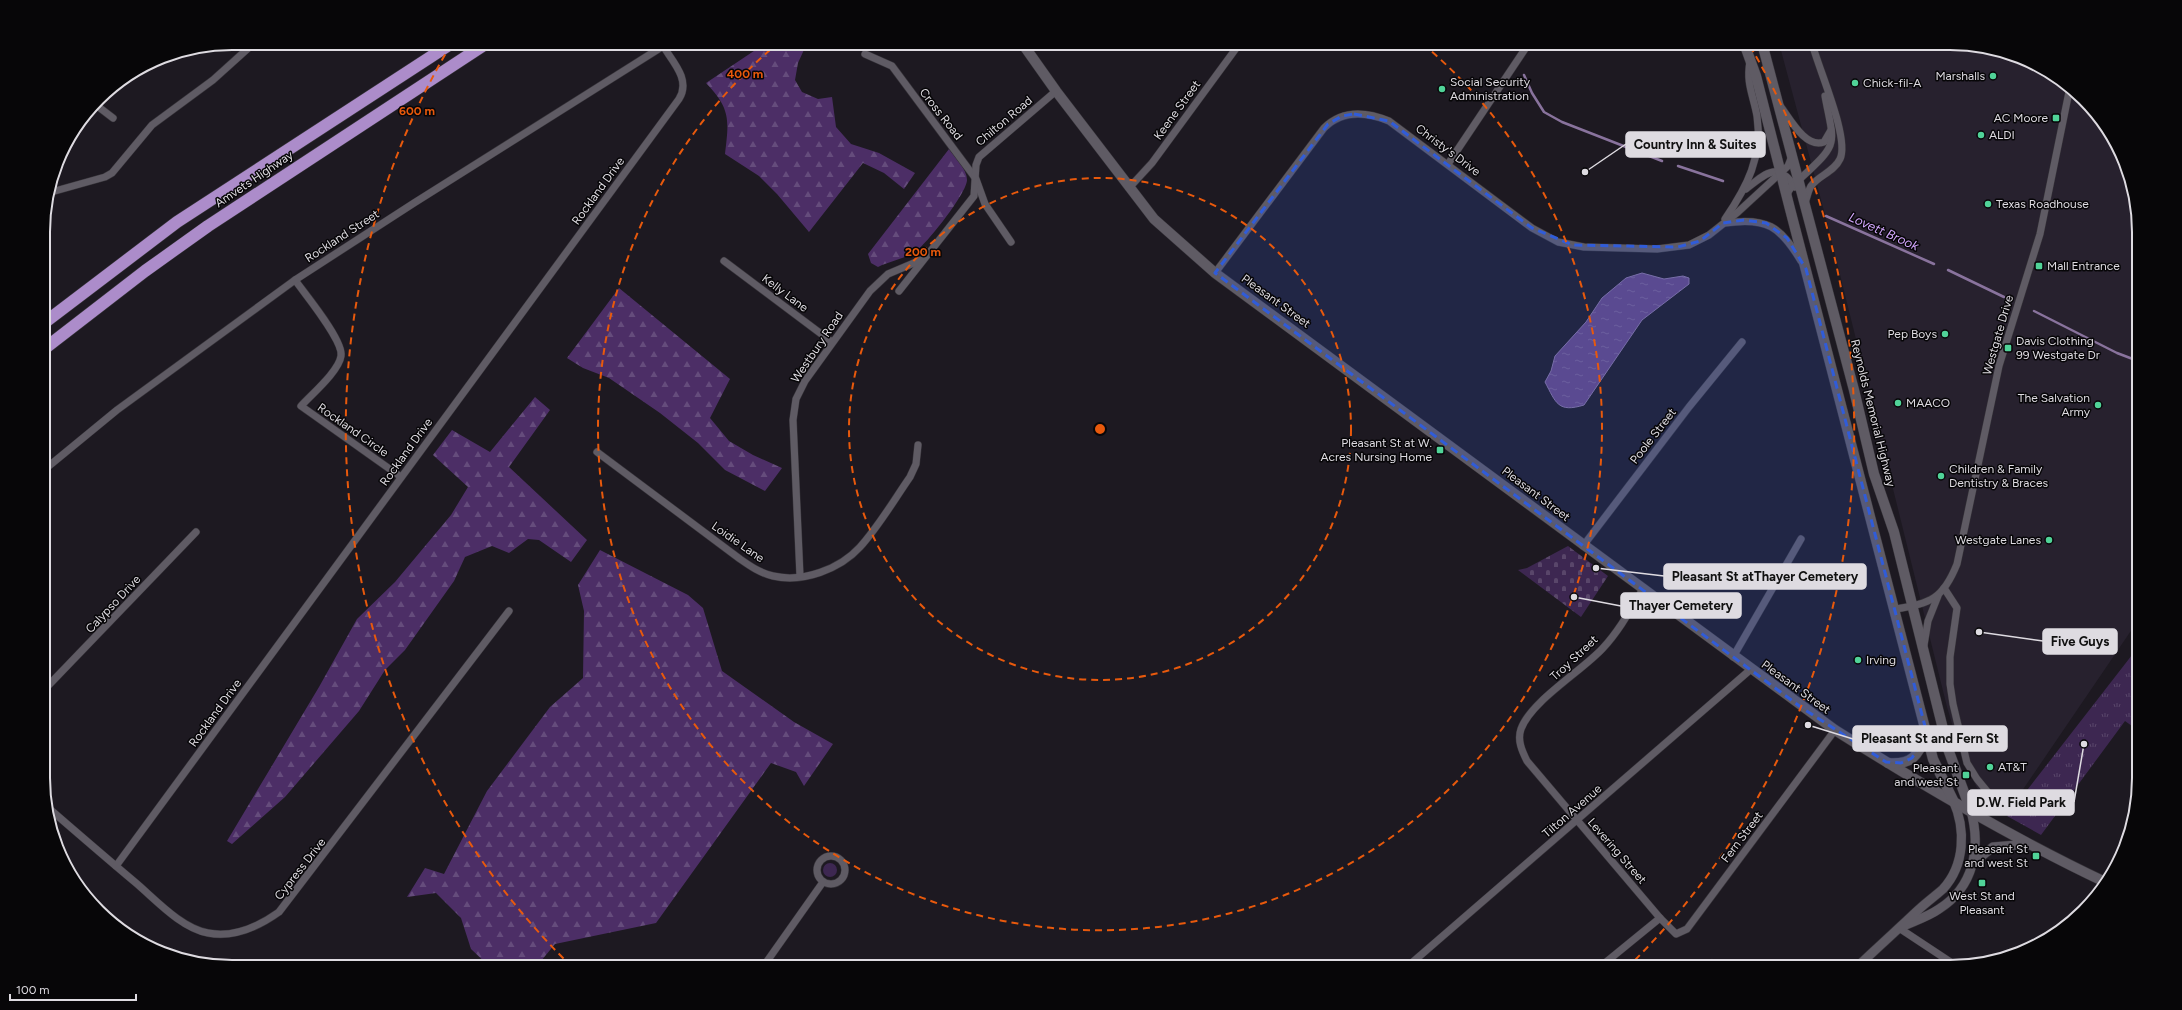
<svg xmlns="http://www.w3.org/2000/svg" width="2182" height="1010" viewBox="0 0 2182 1010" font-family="Figtree,sans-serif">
<defs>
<pattern id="forest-firs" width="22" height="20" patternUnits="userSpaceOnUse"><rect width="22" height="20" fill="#4c2e66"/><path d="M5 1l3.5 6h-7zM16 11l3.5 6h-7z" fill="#654c7c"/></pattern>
<pattern id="cemetery-stones" width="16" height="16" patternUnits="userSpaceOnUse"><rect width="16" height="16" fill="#3d2751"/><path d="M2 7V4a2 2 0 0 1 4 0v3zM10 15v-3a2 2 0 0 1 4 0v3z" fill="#59466a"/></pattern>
<pattern id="park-tufts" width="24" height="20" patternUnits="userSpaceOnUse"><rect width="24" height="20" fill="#3d2751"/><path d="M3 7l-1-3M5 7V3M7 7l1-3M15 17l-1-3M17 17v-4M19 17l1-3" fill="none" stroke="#59466a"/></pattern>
<pattern id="water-ripples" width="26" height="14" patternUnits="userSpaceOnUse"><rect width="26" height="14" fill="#644680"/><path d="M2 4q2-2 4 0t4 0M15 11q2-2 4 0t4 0" fill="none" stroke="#7a6092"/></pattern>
</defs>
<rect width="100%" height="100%" fill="#1d1921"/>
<path fill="#27212e" d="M 1779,43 L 1950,43 L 2023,57 L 2065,82 L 2100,117 L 2125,160 L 2137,208 L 2139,619 L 2007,813 L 1977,788 L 1962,757 L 1947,707 L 1827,222 Z"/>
<circle fill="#3d2751" cx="830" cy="870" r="7"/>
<g fill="url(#forest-firs)">
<path d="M 766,43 L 807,43 L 798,63 L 795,80 L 802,92 L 818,99 L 832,97 L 836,127 L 851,144 L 879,153 L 915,173 L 904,189 L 884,173 L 863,163 L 809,232 L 777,194 L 759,176 L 725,154 C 729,120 731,109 706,83 Z"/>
<path d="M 949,149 C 955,157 967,169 967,180 C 967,193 926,245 915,252 C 904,259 890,261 878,267 L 871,263 L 868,254 Z"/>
<path d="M 619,288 L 730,379 L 710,418 L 729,441 L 753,455 L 782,468 L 765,491 L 725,470 L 698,443 L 660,413 L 609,378 L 583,368 L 567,358 Z"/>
<path d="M 535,397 L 550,410 L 509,467 L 587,540 L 571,562 L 539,540 L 528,539 L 509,553 L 492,546 L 465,557 L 454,581 L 405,650 L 385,670 L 359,711 L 285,797 L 232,844 L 227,841 L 319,687 L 357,619 L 395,582 L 451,515 L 468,487 L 433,455 L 452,430 L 490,452 Z"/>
<path d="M 600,550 L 688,595 L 703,608 L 722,671 L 794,722 L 833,744 L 804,786 L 796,772 L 771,763 L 656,923 L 555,944 L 536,967 L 490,967 L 471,949 L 461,918 L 436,893 L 407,897 L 425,868 L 444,874 L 487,791 L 550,707 L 583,678 L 584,611 L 578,585 Z"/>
</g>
<path fill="url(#cemetery-stones)" d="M 1568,546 L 1608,576 L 1581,617 L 1518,570 L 1527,568 Z"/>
<path fill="url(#park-tufts)" d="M 2139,646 L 2139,731 L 2125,721 L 2041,835 L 2007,816 Z"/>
<path fill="url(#water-ripples)" stroke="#89739d" d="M 1642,273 L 1664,279 L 1683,276 L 1689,278 L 1689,284 L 1642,320 L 1584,405 C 1558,413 1556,403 1545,382 L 1551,371 L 1555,356 L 1586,322 L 1602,298 L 1626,278 Z"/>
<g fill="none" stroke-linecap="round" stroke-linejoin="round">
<g stroke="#89739d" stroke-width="2.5">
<path d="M 1524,75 L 1532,93 L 1544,112 L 1562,122 L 1662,161"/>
<path d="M 1678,166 L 1723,181"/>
<path d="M 1826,216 L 1934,264"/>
<path d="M 1948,270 L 2004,297"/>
<path d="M 2034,311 L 2117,353 L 2138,361"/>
</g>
<g stroke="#37343a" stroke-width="8">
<g id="minor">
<path d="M 865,54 L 892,66 L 976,179 L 985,204 L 1011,242"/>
<path d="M 96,105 L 113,118"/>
<path d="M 1781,107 C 1790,119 1806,149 1824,142 L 1831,130"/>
<path d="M 1448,164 L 1529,43"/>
<path d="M 1129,188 L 1152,163 L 1240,43"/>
<path d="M 1746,189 C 1766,173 1778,161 1795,187"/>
<path d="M 55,191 L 105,177 L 112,173 L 152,125 L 213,80 L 254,43"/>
<path d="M 1787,196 C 1789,187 1795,183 1802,177 C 1840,142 1834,145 1825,96"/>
<path d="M 1805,203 C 1807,198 1808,191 1811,186 C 1819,175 1834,172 1840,159 C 1850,138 1818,68 1812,43"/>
<path d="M 1725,219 C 1747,187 1763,156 1757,116 C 1753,94 1746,84 1750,61"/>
<path d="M 1725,223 C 1767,217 1780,226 1801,261"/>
<path d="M 724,261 L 832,342"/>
<path d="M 1215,273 L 1324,128 C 1343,109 1367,112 1389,121 L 1532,228 L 1558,242 L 1584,247 L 1657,249 L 1689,245 L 1709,235 L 1738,212 L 1788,166 L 1792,156"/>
<path d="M 295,280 C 305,294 344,341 341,356 C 339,371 312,394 301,406 L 401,477"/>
<path d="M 899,291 L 974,196 L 976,165 L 979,157 L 1056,91"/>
<path d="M 597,452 L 740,559 C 750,566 760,573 773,576 C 803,583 840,569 860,547 C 879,526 894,500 910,477 L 916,464 L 918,445"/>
<path d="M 44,470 L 117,410 L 295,280 L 414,203 L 668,43"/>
<path d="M 1583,546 L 1689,407 L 1742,342"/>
<path d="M 800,576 L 793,420 L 796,399 L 805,381 L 870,291 L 888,274 L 921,260"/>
<path d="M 1944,588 L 1957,608 L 1950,657 L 1950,684 L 1953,704 L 1967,763 L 1977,779 L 1991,796"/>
<path d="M 1643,589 C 1631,609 1619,631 1603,648 C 1582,671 1531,701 1521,729 C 1517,740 1522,751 1527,761 L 1660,918 L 1676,934 L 1687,929 L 1835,730"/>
<path d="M 1896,609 C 1931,603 1943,599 1957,564 L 1999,366 L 2040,234 L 2070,87"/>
<path d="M 1924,645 L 1928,621 L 1938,596"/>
<path d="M 1733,657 L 1801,539"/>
<path d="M 44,690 L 196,532"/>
<path d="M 45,805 C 75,831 105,857 136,883 C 156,900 181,928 208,933 C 234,938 258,927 279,912 L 509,611"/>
<circle cx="831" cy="870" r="14"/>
<path d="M 116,866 L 679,99 C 691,80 673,62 663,46"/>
<path d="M 1899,928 L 1958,967"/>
<path d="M 1712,963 L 1717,967"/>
<path d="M 763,967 L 823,882"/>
<path d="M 1407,967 L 1750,670"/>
<path d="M 1600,967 L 1660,918"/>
</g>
</g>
<g stroke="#37343a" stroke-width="10">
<g id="tertiary">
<path d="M 1973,863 L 1993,847 L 2028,844"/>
<path d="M 1906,925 C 1917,920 1929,916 1939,909 C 1974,887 1981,848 1971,811"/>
<path d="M 1857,967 C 1876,949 1896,931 1915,913 C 1924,904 1934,897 1943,889 C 1965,865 1966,829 1953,800"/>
</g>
</g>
<g stroke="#37343a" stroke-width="11">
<g id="secondary">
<path d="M 1022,43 L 1056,91 L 1154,219 L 1215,273 L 1835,730 C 1922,785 2012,838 2105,882"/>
<path d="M 1744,43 L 1756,76 L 1790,209 L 1933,759 L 1953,800"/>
<path d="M 1762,43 L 1854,390 L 1874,474 L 1894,532 L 1948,749 L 1971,811"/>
<path d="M 1888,763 C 1913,765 1918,755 1927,734"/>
</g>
</g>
<g stroke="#37343a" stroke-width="13">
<g id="motorway">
<path d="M 44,323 L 177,222 L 452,43"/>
<path d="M 44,349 L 145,271 L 208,226 L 487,43"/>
</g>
</g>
<use href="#minor" stroke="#5f5b64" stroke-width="7"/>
<use href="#tertiary" stroke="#5f5b64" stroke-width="9"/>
<use href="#secondary" stroke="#5f5b64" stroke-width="10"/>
<use href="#motorway" stroke="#ac8cca" stroke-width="12"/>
</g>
<path fill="#305cd9" fill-opacity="0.2" stroke="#305cd9" stroke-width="3" stroke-dasharray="8 5" stroke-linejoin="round" d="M 1354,114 L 1389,121 L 1532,228 L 1573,245 L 1678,247 L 1700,241 L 1723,223 L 1744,220 L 1766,223 L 1787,238 L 1806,269 L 1927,734 L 1912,758 L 1901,763 L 1886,762 L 1802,708 L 1215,273 L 1328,124 L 1342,116 Z"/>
<g fill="none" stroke="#e8590c" stroke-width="2" stroke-dasharray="7 5">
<circle cx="1100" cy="429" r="251"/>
<path d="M1423 44A502 502 0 1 1 777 44"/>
<path d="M572 967A754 754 0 0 1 450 46M1750 46A754 754 0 0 1 1633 962"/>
</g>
<g fill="#50d398" stroke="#070608" stroke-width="1.5">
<circle cx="1993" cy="76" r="4"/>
<circle cx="1855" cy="83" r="4"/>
<circle cx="1442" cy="89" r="4"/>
<rect x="2052" y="114" width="8" height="8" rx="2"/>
<circle cx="1981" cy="135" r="4"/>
<circle cx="1988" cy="204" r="4"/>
<rect x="2035" y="262" width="8" height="8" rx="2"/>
<circle cx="1945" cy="334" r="4"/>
<rect x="2004" y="344" width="8" height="8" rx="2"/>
<circle cx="1898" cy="403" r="4"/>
<circle cx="2098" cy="405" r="4"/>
<rect x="1436" y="446" width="8" height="8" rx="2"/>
<circle cx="1941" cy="476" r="4"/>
<circle cx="2049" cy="540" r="4"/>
<circle cx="1858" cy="660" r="4"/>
<circle cx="1990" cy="767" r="4"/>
<rect x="1962" y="771" width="8" height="8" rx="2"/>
<rect x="2032" y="852" width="8" height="8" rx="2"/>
<rect x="1978" y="879" width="8" height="8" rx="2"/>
</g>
<g text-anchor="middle" stroke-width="3" stroke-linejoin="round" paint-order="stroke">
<g font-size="12" fill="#dedbe1" stroke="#070608" text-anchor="start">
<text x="1985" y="80" text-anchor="end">Marshalls</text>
<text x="1450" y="86">Social Security<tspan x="1450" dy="14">Administration</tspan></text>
<text x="1863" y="87">Chick-fil-A</text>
<text x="2048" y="122" text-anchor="end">AC Moore</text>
<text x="1989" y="139">ALDI</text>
<text x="1996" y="208">Texas Roadhouse</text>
<text x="2047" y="270">Mall Entrance</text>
<text x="1937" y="338" text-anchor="end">Pep Boys</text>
<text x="2016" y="345">Davis Clothing<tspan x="2016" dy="14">99 Westgate Dr</tspan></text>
<text x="2090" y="402" text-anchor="end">The Salvation<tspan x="2090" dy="14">Army</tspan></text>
<text x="1906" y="407">MAACO</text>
<text x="1432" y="447" text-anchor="end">Pleasant St at W.<tspan x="1432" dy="14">Acres Nursing Home</tspan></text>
<text x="1949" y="473">Children &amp; Family<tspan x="1949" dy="14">Dentistry &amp; Braces</tspan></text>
<text x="2041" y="544" text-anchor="end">Westgate Lanes</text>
<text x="1866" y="664">Irving</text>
<text x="1998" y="771">AT&amp;T</text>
<text x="1958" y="772" text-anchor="end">Pleasant<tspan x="1958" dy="14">and west St</tspan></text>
<text x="2028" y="853" text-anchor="end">Pleasant St<tspan x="2028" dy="14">and west St</tspan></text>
<text x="1982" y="900" text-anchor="middle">West St and<tspan x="1982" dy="14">Pleasant</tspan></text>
</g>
<g font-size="12" fill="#dedbe1" stroke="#070608">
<text transform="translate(1177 110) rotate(-54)" y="4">Keene Street</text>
<text transform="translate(941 114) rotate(52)" y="4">Cross Road</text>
<text transform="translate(1004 121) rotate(-40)" y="4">Chilton Road</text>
<text transform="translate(1448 150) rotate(37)" y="4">Christy's Drive</text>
<text transform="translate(254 179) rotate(-34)" y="4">Amvets Highway</text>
<text transform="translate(598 191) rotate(-54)" y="4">Rockland Drive</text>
<text transform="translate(342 236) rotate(-33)" y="4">Rockland Street</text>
<text transform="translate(785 293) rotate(37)" y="4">Kelly Lane</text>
<text transform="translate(1276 301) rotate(36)" y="4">Pleasant Street</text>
<text transform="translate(1998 335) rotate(-74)" y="4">Westgate Drive</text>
<text transform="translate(817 347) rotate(-56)" y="4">Westbury Road</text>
<text transform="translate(1873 413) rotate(76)" y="4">Reynolds Memorial Highway</text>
<text transform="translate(353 430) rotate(35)" y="4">Rockland Circle</text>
<text transform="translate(1653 436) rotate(-52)" y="4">Poole Street</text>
<text transform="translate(406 452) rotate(-54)" y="4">Rockland Drive</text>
<text transform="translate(1536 494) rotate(37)" y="4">Pleasant Street</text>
<text transform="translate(738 542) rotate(35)" y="4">Loidie Lane</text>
<text transform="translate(113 604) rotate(-47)" y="4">Calypso Drive</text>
<text transform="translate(1574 658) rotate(-43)" y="4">Troy Street</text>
<text transform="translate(1796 687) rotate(36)" y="4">Pleasant Street</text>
<text transform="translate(215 713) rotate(-54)" y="4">Rockland Drive</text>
<text transform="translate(1572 811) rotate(-41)" y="4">Tilton Avenue</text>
<text transform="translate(1742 837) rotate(-53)" y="4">Fern Street</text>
<text transform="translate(1617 851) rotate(49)" y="4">Levering Street</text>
<text transform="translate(300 869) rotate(-52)" y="4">Cypress Drive</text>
</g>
<g font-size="13" font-style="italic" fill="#d4a8ff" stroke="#070608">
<text transform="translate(1884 231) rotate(24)" y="5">Lovett Brook</text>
</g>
</g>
<path d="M0 0H2182V1010H0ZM232 50H1950A182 182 0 0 1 2132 232V778A182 182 0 0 1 1950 960H232A182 182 0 0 1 50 778V232A182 182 0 0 1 232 50Z" fill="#070608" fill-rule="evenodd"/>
<path fill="none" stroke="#dedbe1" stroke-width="2" d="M232 50H1950A182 182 0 0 1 2132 232V778A182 182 0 0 1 1950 960H232A182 182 0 0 1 50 778V232A182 182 0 0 1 232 50Z"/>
<circle cx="1100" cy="429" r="6" fill="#e8590c" stroke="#070608" stroke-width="2"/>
<g font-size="12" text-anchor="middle" font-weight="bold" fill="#e8590c" stroke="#070608" stroke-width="3" stroke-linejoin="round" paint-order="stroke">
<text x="745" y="78">400 m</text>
<text x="417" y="115">600 m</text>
<text x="923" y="256">200 m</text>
</g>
<path fill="none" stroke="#dedbe1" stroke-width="1.5" d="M1585 172L1626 144M1596 568L1664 576M1574 597L1621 606M1979 632L2043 641M1808 725L1853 739M2084 744L2074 802"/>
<g fill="#dedbe1" stroke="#070608" stroke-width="1.5">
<circle cx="1585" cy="172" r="4"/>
<circle cx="1596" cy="568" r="4"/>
<circle cx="1574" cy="597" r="4"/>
<circle cx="1979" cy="632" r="4"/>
<circle cx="1808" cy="725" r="4"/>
<circle cx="2084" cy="744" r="4"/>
</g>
<g fill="#dedbe1" stroke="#dedbe1" stroke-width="1.5">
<rect x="1626" y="132" width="139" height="25" rx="4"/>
<rect x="1664" y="564" width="202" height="25" rx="4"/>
<rect x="1621" y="593" width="120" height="25" rx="4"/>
<rect x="2043" y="629" width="74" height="25" rx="4"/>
<rect x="1853" y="726" width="154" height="25" rx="4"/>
<rect x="1968" y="790" width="106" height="25" rx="4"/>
</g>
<g font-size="13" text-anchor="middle" font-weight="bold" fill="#111">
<text x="1695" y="149">Country Inn &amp; Suites</text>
<text x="1765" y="581">Pleasant St atThayer Cemetery</text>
<text x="1681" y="610">Thayer Cemetery</text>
<text x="2080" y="646">Five Guys</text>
<text x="1930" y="743">Pleasant St and Fern St</text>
<text x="2021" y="807">D.W. Field Park</text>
</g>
<path d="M10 994v6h126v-6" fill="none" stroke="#dedbe1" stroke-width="2"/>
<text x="16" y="994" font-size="12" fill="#dedbe1" stroke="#070608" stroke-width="3" paint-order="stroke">100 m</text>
</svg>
